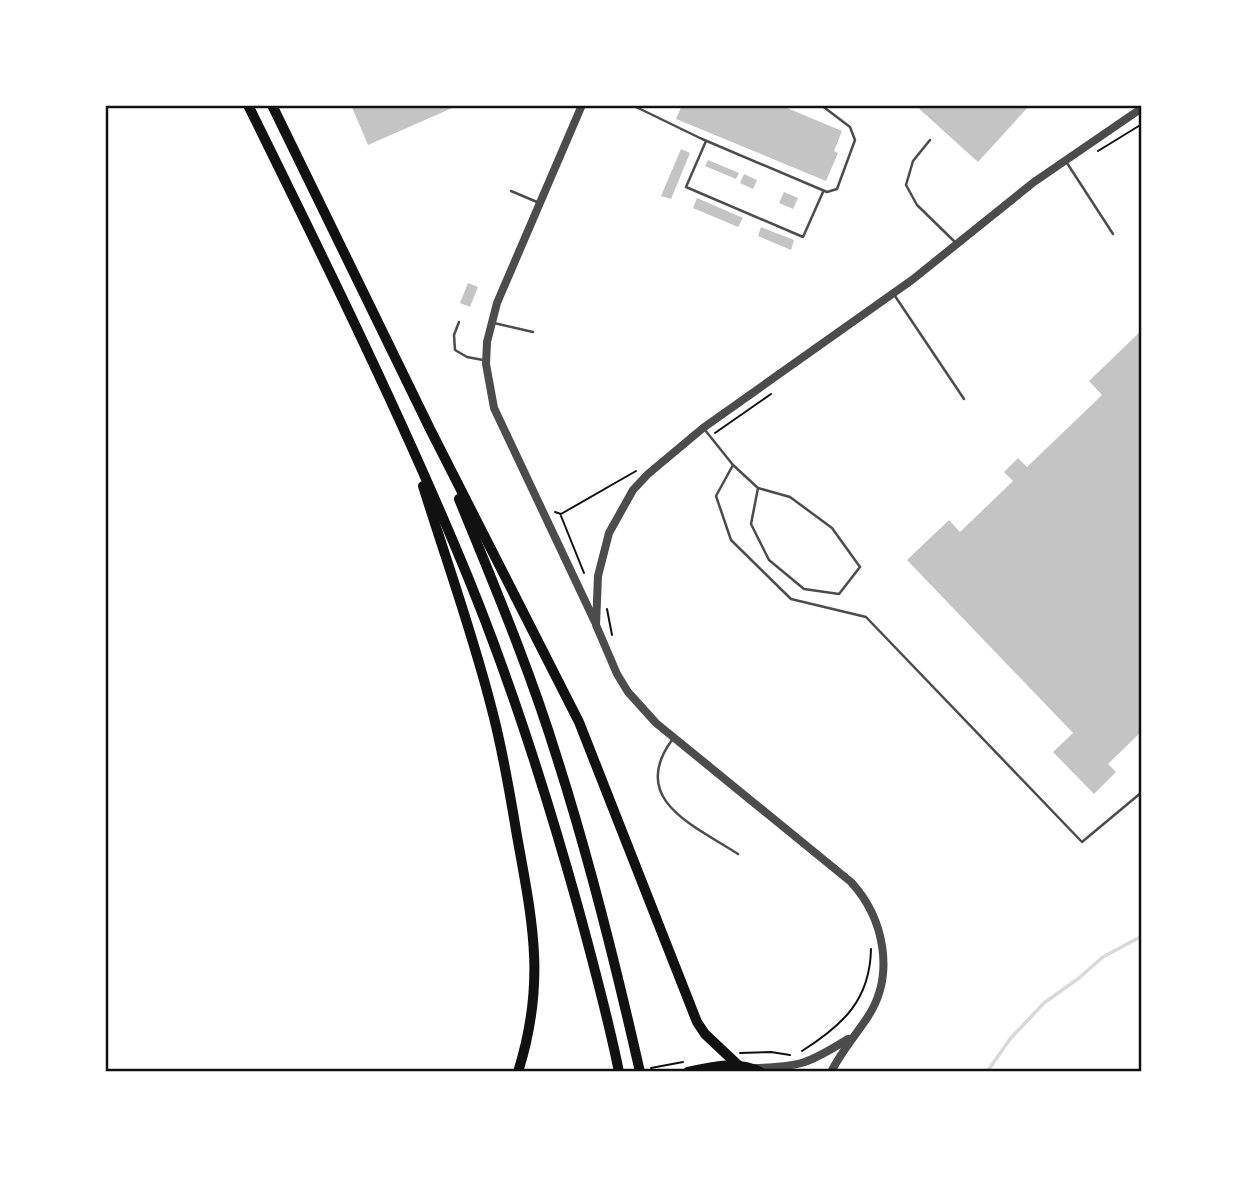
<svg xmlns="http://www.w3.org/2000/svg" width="1247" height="1177" viewBox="0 0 1247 1177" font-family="'Asap Condensed',sans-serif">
<rect width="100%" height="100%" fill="#fff"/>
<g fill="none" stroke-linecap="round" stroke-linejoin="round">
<path stroke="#d9d9d9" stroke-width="3.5" d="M 987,1072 L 1010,1039 L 1044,1003 L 1079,978 L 1103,957 L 1142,936"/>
</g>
<g fill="#c4c4c4">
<path d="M 351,105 L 459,105 L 368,145 Z"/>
<path d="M 682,105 L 780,105 L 842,131 L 834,151 L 838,153 L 826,181 L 676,119 Z"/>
<path d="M 915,105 L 1030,105 L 978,162 Z"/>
<path d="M 681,149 L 690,153 L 671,199 L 661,196 Z"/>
<path d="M 708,160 L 739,173 L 736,179 L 705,166 Z"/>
<path d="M 744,174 L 757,180 L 753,189 L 740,183 Z"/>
<path d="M 784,192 L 798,198 L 793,209 L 779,203 Z"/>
<path d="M 697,198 L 743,218 L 738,227 L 693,208 Z"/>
<path d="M 761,227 L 794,240 L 791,250 L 758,236 Z"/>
<path d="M 468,283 L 478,287 L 470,307 L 460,303 Z"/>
<path d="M 1142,330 L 1142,731 L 1108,764 L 1116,772 L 1094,794 L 1053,752 L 1073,733 L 907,560 L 949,520 L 960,532 L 1013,481 L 1004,472 L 1018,458 L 1027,467 L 1102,395 L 1089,381 Z"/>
</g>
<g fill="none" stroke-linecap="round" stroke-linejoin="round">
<g stroke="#111" stroke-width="2">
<path d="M 1098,151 L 1142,124"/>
<path d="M 715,433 L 771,394"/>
<path d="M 555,512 L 561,514 L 636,471"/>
<path d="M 561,516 L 584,573"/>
<path d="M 607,609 L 612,635"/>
<path d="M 802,1051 C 843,1025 870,1000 871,949"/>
<path d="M 740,1053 L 771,1052 L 790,1055"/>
<path d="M 651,1068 L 683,1062"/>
</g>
<g stroke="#4c4c4c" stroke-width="2.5">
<path d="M 632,105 L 702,139 L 827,192 L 837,189 L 855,140 L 850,127 L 821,105"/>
<path d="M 930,140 L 913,161 L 906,185 L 917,205 L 955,242"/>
<path d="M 706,141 L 686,187 L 803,237 L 823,192"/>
<path d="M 1067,163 L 1113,234"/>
<path d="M 511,191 L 537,202"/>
<path d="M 895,296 L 964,399"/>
<path d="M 459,322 L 454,335 L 455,350 L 467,357 L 483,360"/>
<path d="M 494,323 L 533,332"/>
<path d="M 705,430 L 733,465 L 758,488 L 790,497 L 832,528 L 860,567 L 839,594 L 804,589 L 769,560 L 751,524 L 758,488"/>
<path d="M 733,465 L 716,496 L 731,540 L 791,599 L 866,617 L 1082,842 L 1142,792"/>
<path d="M 672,740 C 628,800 695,826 738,854"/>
</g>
<g stroke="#4c4c4c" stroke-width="8">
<path d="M 582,105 L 497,303 L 487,342 L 486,364 L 494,408 L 595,622"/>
<path d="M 753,1068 C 800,1067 808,1064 848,1039"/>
<path d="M 831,1072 C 841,1052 855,1036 867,1018 C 896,975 884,918 851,882 L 656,723 L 628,692 L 617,674 L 596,625 L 598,576 L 609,533 L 633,490 L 648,474 L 703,428 L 912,280 L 1034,182 L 1142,108"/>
</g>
<path stroke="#111" stroke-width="10" d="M 688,1072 C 710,1067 738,1060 760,1072"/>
<g stroke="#111" stroke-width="10">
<path d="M 248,105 C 320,251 392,397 455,546 C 505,663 544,785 578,907 C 593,962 608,1017 619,1072"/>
<path d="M 272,105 L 430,429 L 579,722 L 697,1022 L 705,1034 L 739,1066"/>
<path d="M 423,486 C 446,560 473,634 492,710 C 503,751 510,794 517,836 C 533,924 546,983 518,1072"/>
<path d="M 459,499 C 494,585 530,670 557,758 C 590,861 616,966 640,1072"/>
</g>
</g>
<rect width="1247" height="1177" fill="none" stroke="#ffffff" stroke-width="214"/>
<rect x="107" y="107" width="1033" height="963" fill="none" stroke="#111" stroke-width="2.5"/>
</svg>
